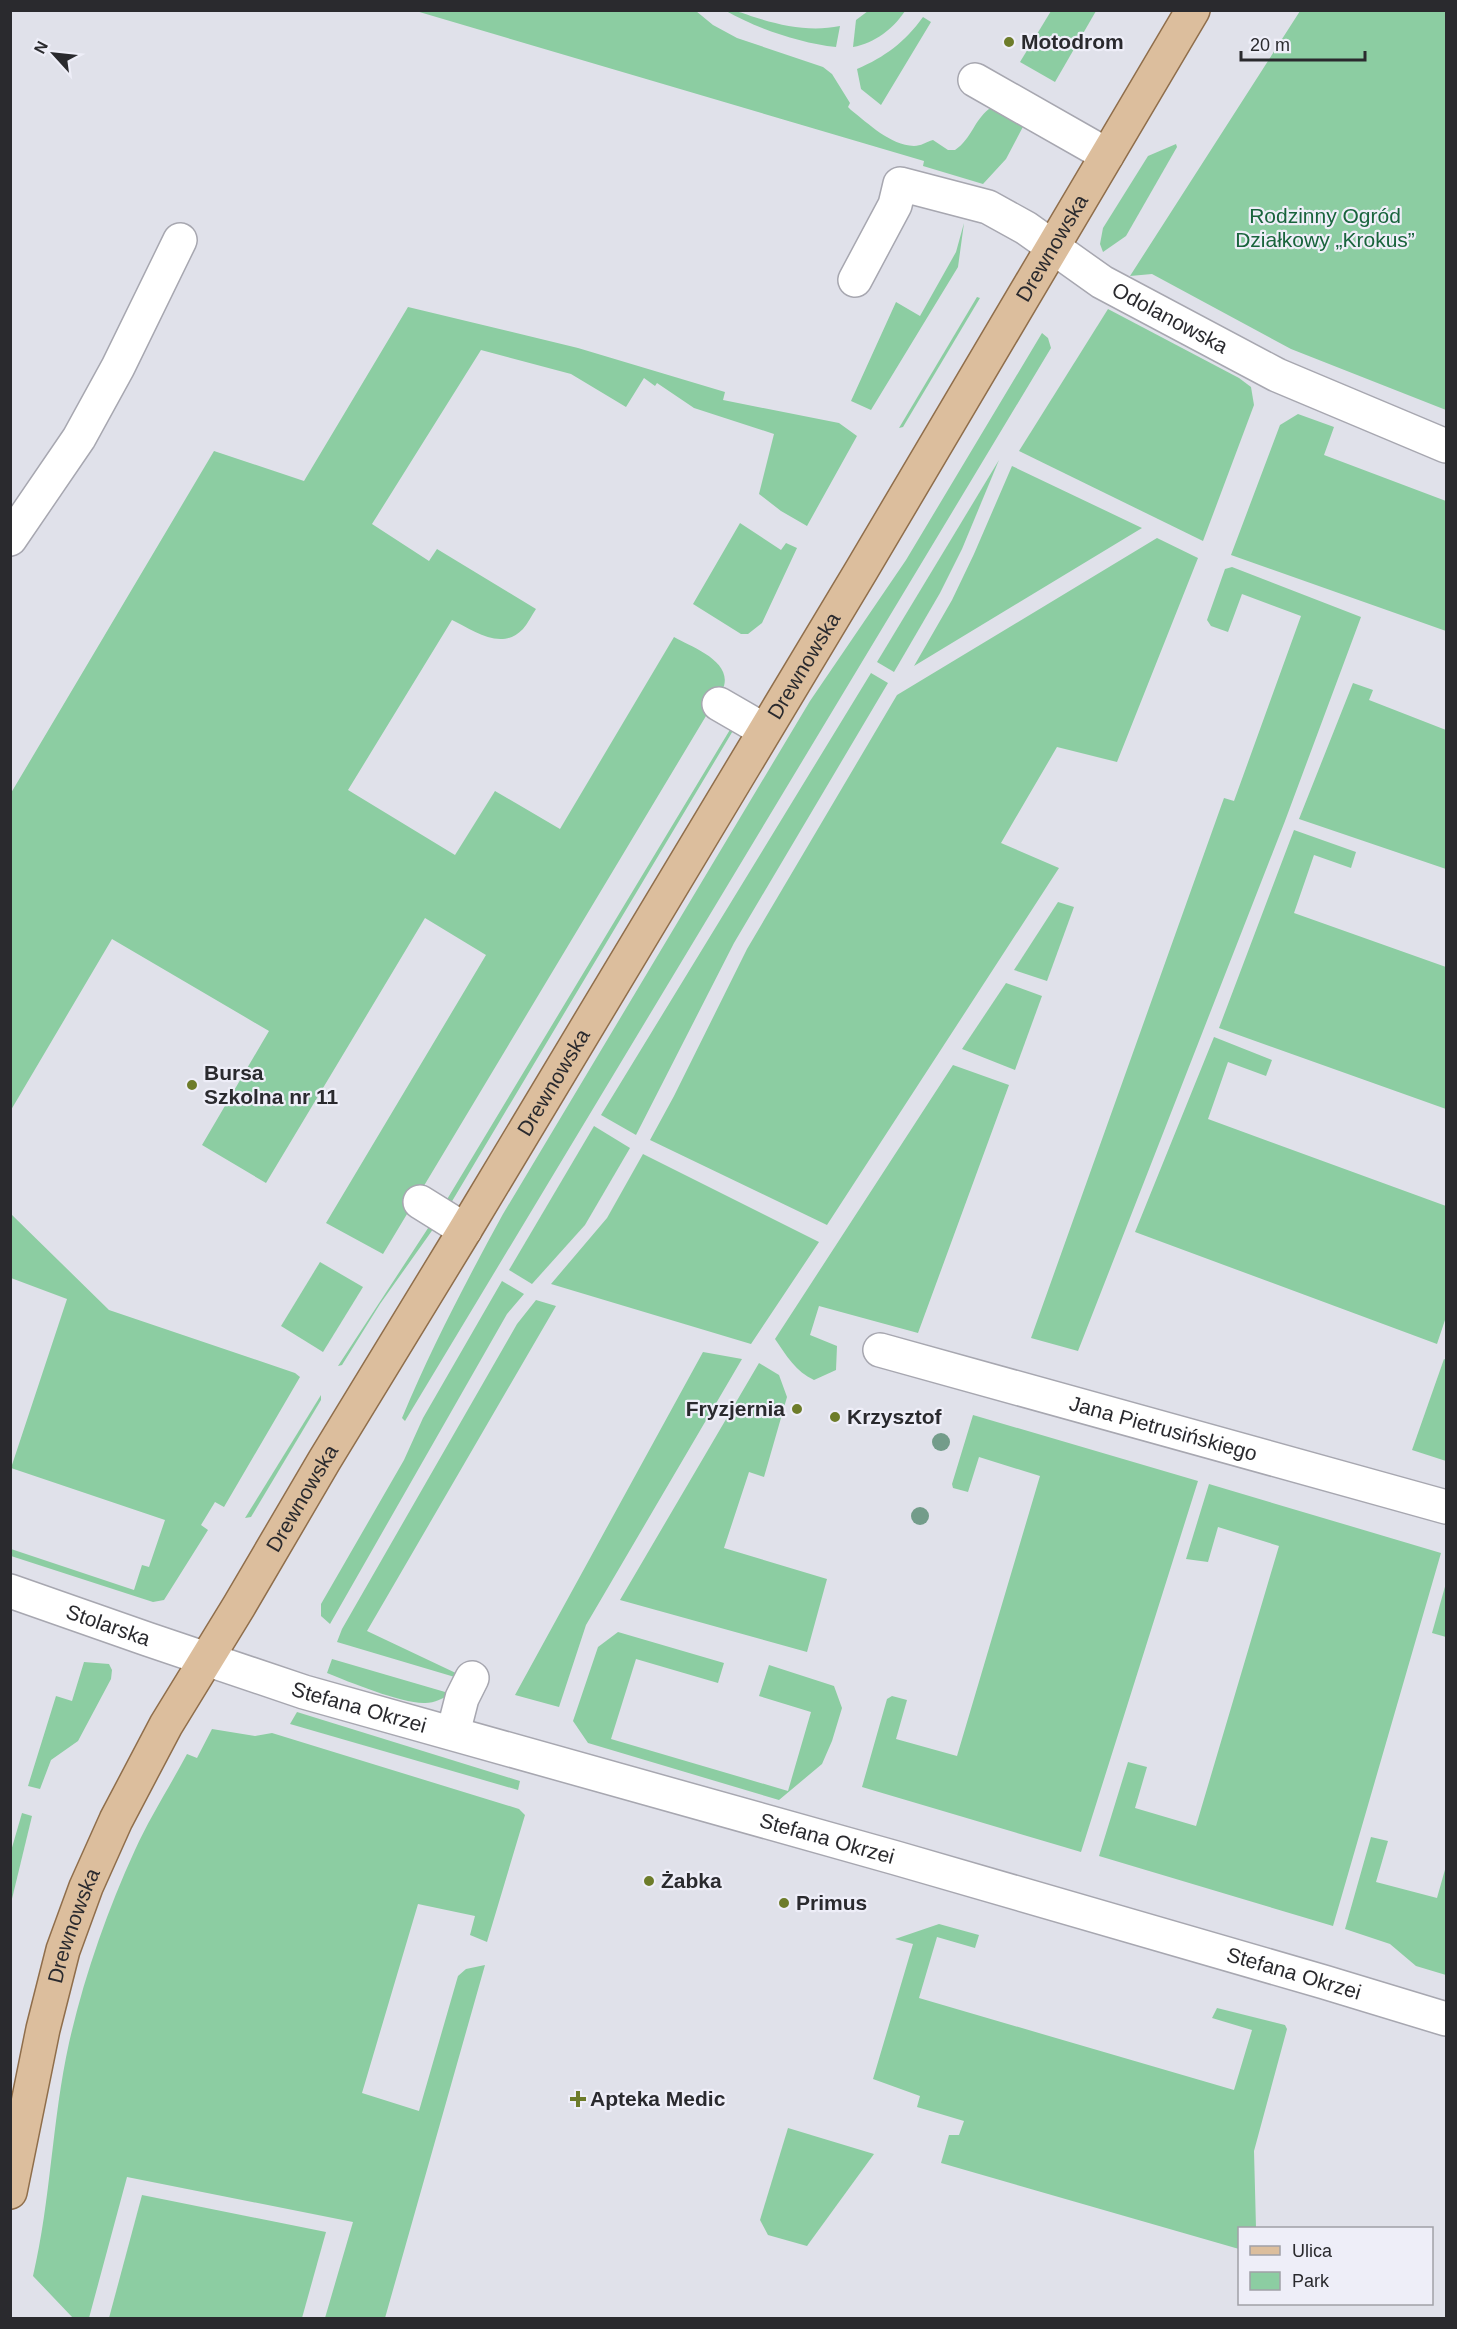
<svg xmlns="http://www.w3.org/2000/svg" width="1457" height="2329" viewBox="0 0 1457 2329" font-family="Helvetica,sans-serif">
<rect width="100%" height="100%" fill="#e0e1ea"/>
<g fill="#8ccda2">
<path d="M 416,11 L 696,11 L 713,25 L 737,38 L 823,67 L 832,74 L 850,103 L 848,107 L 851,110 C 869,124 890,145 914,146 C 921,146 926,142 933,140 L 948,150 L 955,150 C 972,139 975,117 992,107 L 1026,121 L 1006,159 L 983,184 L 923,166 L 924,161 Z"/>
<path d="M 726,11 C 737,10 744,14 754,17 C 782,26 811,32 840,26 L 836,47 C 800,43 758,29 726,11 Z"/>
<path d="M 868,11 L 905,11 C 893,29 875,43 853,47 L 856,20 Z"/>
<path d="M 1051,11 L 1096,11 L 1055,82 L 1020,62 Z"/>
<path d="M 1300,11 L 1446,11 L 1446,410 L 1291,349 L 1152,274 L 1130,276 Z"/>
<path d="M 923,17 L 931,22 L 881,105 L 861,89 L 857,69 C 885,57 905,42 923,17 Z"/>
<path d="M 1176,144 L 1177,147 L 1126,236 L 1103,252 L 1100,244 L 1103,228 L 1148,156 Z"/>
<path d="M 964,223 L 958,267 L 871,410 L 851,401 L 896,302 L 920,316 L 956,252 Z"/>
<path d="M 977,297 L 980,298 L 903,427 L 899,428 Z"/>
<path d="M 408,307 L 578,348 L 725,392 L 723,400 L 839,423 L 857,436 L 807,526 L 781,511 L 759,494 L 774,434 L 694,408 L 657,383 L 655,386 L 644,378 L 626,407 L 571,374 L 481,350 L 372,524 L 429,561 L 437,549 L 536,609 C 532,615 528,623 523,629 C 501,652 473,630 452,620 L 348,790 L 455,855 L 495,791 L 560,829 L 674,637 C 691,647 731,660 724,686 L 383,1254 L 326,1223 L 486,955 L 425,918 L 266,1183 L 202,1145 L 269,1031 L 112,939 L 11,1110 L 11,793 L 214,451 L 304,481 Z"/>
<path d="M 1108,309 L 1239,378 L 1251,387 L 1254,405 L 1203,541 L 1019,451 Z"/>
<path d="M 1042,333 L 1048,338 L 1051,348 L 405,1421 L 402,1418 C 431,1348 467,1280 503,1214 L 810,701 L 906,560 Z"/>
<path d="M 1298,414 L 1334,427 L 1324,455 L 1446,501 L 1446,631 L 1231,555 L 1280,425 Z"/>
<path d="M 999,460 L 962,549 L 940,593 L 894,672 L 877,662 Z"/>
<path d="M 1012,466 L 1142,528 L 914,666 L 952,600 L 974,554 Z"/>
<path d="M 740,523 L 781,550 L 786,543 L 797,548 L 762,623 L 748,634 L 741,634 L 693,604 Z"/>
<path d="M 1157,538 L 1198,558 L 1117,762 L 1057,747 L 1001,843 L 1059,868 L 827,1225 L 650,1140 L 674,1096 L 747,949 L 897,695 Z"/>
<path d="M 1232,567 L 1361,617 L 1285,821 L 1078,1351 L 1031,1338 L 1224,798 L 1234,801 L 1301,616 L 1242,594 L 1228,632 L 1211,626 L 1207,620 L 1225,569 Z"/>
<path d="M 871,673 L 888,683 L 734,943 L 636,1135 L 601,1115 Z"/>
<path d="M 1353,683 L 1373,690 L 1369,700 L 1446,730 L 1446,869 L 1299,819 Z"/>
<path d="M 734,723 L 737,724 L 479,1156 L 448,1208 L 443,1206 Z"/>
<path d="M 1294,830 L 1356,852 L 1351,868 L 1314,855 L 1294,913 L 1446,967 L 1446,1109 L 1219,1028 Z"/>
<path d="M 1058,902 L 1074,907 L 1047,981 L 1014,970 Z"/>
<path d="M 1006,983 L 1042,996 L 1015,1070 L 962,1049 Z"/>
<path d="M 1214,1037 L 1272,1060 L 1266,1076 L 1228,1062 L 1208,1119 L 1446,1206 L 1446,1317 L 1437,1344 L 1135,1232 Z"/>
<path d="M 953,1065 L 1009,1085 L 918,1333 L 819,1306 L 810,1335 L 837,1346 L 836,1370 L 814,1380 C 796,1372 786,1355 775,1339 Z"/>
<path d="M 594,1126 L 630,1148 L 585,1225 L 532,1284 L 509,1270 Z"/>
<path d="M 643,1154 L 819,1242 L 751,1344 L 551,1284 L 607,1218 Z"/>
<path d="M 11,1214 L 109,1310 L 295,1373 L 300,1377 L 224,1507 L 215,1502 L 201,1525 L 208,1530 L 164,1600 L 153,1602 L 11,1556 L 11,1549 L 134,1590 L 142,1565 L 149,1567 L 165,1520 L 11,1468 L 67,1299 L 11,1278 Z"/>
<path d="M 432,1222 L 436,1225 L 380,1304 L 342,1365 L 338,1366 Z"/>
<path d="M 320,1262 L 363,1287 L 323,1352 L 281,1326 Z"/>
<path d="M 502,1281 L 524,1294 L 507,1314 L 330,1624 L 321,1616 L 321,1604 L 404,1460 L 423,1418 Z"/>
<path d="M 536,1300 L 556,1306 L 367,1631 L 460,1675 L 458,1678 L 337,1642 L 342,1629 L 517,1324 Z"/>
<path d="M 703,1352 L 742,1359 L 586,1625 L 559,1707 L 515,1695 Z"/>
<path d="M 1444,1359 L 1446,1360 L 1446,1461 L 1412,1450 Z"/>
<path d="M 759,1363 L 779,1375 L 787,1397 L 764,1477 L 749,1472 L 724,1548 L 827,1579 L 807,1652 L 620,1600 Z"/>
<path d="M 321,1395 L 321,1400 L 251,1517 L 245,1518 Z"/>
<path d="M 973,1415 L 1198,1481 L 1081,1852 L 862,1787 L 887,1699 L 892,1696 L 907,1700 L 896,1739 L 957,1756 L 1040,1476 L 979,1457 L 968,1492 L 953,1488 L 952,1484 Z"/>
<path d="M 1209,1484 L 1441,1553 L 1333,1926 L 1099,1856 L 1128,1762 L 1147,1767 L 1135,1808 L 1196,1826 L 1279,1546 L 1218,1527 L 1208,1562 L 1186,1559 Z"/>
<path d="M 1446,1583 L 1446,1637 L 1432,1633 Z"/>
<path d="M 618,1632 L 724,1663 L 718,1683 L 636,1659 L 611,1739 L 788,1791 L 811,1712 L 759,1696 L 769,1665 L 834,1686 L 842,1708 L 832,1741 L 822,1764 L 779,1800 L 588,1743 L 573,1721 L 598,1647 Z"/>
<path d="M 332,1659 L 452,1694 C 443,1698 435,1703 425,1703 C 403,1704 349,1682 327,1673 Z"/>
<path d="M 84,1662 L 109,1664 L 112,1670 L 111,1679 L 78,1741 L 51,1760 L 40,1789 L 28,1786 L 56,1696 L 72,1701 Z"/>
<path d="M 297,1712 L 520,1781 L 518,1790 L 290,1724 Z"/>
<path d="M 212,1729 L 255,1736 L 272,1733 L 519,1809 L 525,1815 L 487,1942 L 470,1935 L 475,1916 L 418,1904 L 362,2093 L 419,2111 L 458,1976 L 466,1969 L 485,1965 L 385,2318 L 325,2318 L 353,2222 L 127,2177 L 89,2318 L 73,2318 L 33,2276 C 51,2199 52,2120 69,2043 C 84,1977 107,1911 135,1850 C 150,1817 170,1786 187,1754 L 197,1758 Z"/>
<path d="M 22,1813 L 32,1816 L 11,1903 L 11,1851 Z"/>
<path d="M 1371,1837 L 1388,1841 L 1376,1882 L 1437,1898 L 1446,1866 L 1446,1975 L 1416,1966 L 1390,1944 L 1345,1929 Z"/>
<path d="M 939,1924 L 979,1935 L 975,1948 L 937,1937 L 919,1998 L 1234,2090 L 1252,2030 L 1212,2018 L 1217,2008 L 1285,2025 L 1287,2029 L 1254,2151 L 1256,2228 L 1240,2228 L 1239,2249 L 941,2163 L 949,2135 L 959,2135 L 964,2121 L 917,2107 L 920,2096 L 873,2079 L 913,1944 L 895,1939 Z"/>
<path d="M 788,2128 L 874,2154 L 807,2246 L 768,2235 L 760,2220 Z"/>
<path d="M 142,2195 L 326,2232 L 302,2318 L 109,2318 Z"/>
</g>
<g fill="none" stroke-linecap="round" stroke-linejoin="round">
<g stroke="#a7a7b0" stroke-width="36">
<g id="minor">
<path d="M 975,80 L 1107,155"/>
<path id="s1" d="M 855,280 L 895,205 L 900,184 L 988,207 L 1026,228 L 1102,282 L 1277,375 L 1446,446"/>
<path d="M 10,539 L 79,438 L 118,367 L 180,240"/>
<path d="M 719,704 L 764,730"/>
<path d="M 420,1202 L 465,1230"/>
<path id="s2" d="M 880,1350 L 1446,1507"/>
<path id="s3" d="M 10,1591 L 147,1639 L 304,1692 L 896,1858 L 1324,1982 L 1446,2019"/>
<path d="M 453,1733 L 462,1698 L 472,1678"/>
</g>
</g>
<g stroke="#8f6e4b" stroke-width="36">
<g id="major">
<path id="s4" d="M 10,2192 L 43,2029 L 63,1950 L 86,1887 L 116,1820 L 166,1725 L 239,1606 L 324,1461 L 465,1230 L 861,571 L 1193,10"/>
</g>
</g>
<use href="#minor" stroke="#fff" stroke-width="33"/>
<use href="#major" stroke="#dcbe9d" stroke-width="33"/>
</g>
<g fill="#739c8a">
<circle cx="941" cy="1442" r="9"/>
<circle cx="920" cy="1516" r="9"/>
</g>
<g fill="#6d7c2a" stroke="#eeeef8" stroke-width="2">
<circle cx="1009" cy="42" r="6"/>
<circle cx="192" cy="1085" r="6"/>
<circle cx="797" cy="1409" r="6"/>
<circle cx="835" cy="1417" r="6"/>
<circle cx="649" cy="1881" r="6"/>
<circle cx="784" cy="1903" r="6"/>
<path d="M575 2090h6v6h6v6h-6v6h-6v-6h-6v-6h6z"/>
</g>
<g text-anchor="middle" stroke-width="4.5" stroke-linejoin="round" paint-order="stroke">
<g font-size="21" font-weight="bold" fill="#2a2a2e" stroke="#eeeef8" text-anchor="start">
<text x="1021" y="49">Motodrom</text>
<text x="204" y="1080">Bursa<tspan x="204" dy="24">Szkolna nr 11</tspan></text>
<text x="785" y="1416" text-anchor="end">Fryzjernia</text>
<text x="847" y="1424">Krzysztof</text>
<text x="661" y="1888">Żabka</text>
<text x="796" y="1910">Primus</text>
<text x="590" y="2106">Apteka Medic</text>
</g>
<g font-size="21" fill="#19643c" stroke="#eeeef8">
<text x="1325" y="223">Rodzinny Ogród<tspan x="1325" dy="24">Działkowy „Krokus”</tspan></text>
</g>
<g font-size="21" fill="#2a2a2e" stroke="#eeeef8">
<text dy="7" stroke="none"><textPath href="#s4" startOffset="2218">Drewnowska</textPath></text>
<text dy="7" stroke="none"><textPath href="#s1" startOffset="411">Odolanowska</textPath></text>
<text dy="7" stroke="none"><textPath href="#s4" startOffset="1732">Drewnowska</textPath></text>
<text dy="7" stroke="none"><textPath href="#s4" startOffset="1246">Drewnowska</textPath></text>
<text dy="7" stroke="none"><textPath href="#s2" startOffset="294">Jana Pietrusińskiego</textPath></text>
<text dy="7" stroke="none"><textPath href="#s4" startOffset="760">Drewnowska</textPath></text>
<text dy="7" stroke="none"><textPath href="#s3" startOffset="104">Stolarska</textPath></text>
<text dy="7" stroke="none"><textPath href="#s3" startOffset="368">Stefana Okrzei</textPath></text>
<text dy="7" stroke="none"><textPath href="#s3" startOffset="854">Stefana Okrzei</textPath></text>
<text dy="7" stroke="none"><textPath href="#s4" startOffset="274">Drewnowska</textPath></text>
<text dy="7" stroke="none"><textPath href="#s3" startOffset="1340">Stefana Okrzei</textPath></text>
</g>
</g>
<rect width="1457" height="2329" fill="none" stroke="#2a2a2e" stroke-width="24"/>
<rect x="1238" y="2227" width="195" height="78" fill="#eeeef8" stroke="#a0a0a7" stroke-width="1.5"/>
<rect x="1250" y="2246" width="30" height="9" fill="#dcbe9d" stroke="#a0a0a7" stroke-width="1.5"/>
<text x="1292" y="2257" font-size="18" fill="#2a2a2e">Ulica</text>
<rect x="1250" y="2272" width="30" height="18" fill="#8ccda2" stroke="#a0a0a7" stroke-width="1.5"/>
<text x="1292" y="2287" font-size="18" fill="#2a2a2e">Park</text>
<g transform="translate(54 54) rotate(297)" stroke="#eeeef8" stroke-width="4.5" paint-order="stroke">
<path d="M0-4.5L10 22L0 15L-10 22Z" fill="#2a2a2e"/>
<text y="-9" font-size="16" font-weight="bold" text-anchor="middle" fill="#2a2a2e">N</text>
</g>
<path d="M1241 51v9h124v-9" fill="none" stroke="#2a2a2e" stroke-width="3"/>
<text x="1250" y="51" font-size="18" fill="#2a2a2e" stroke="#eeeef8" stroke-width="4.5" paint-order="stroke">20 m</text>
</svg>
